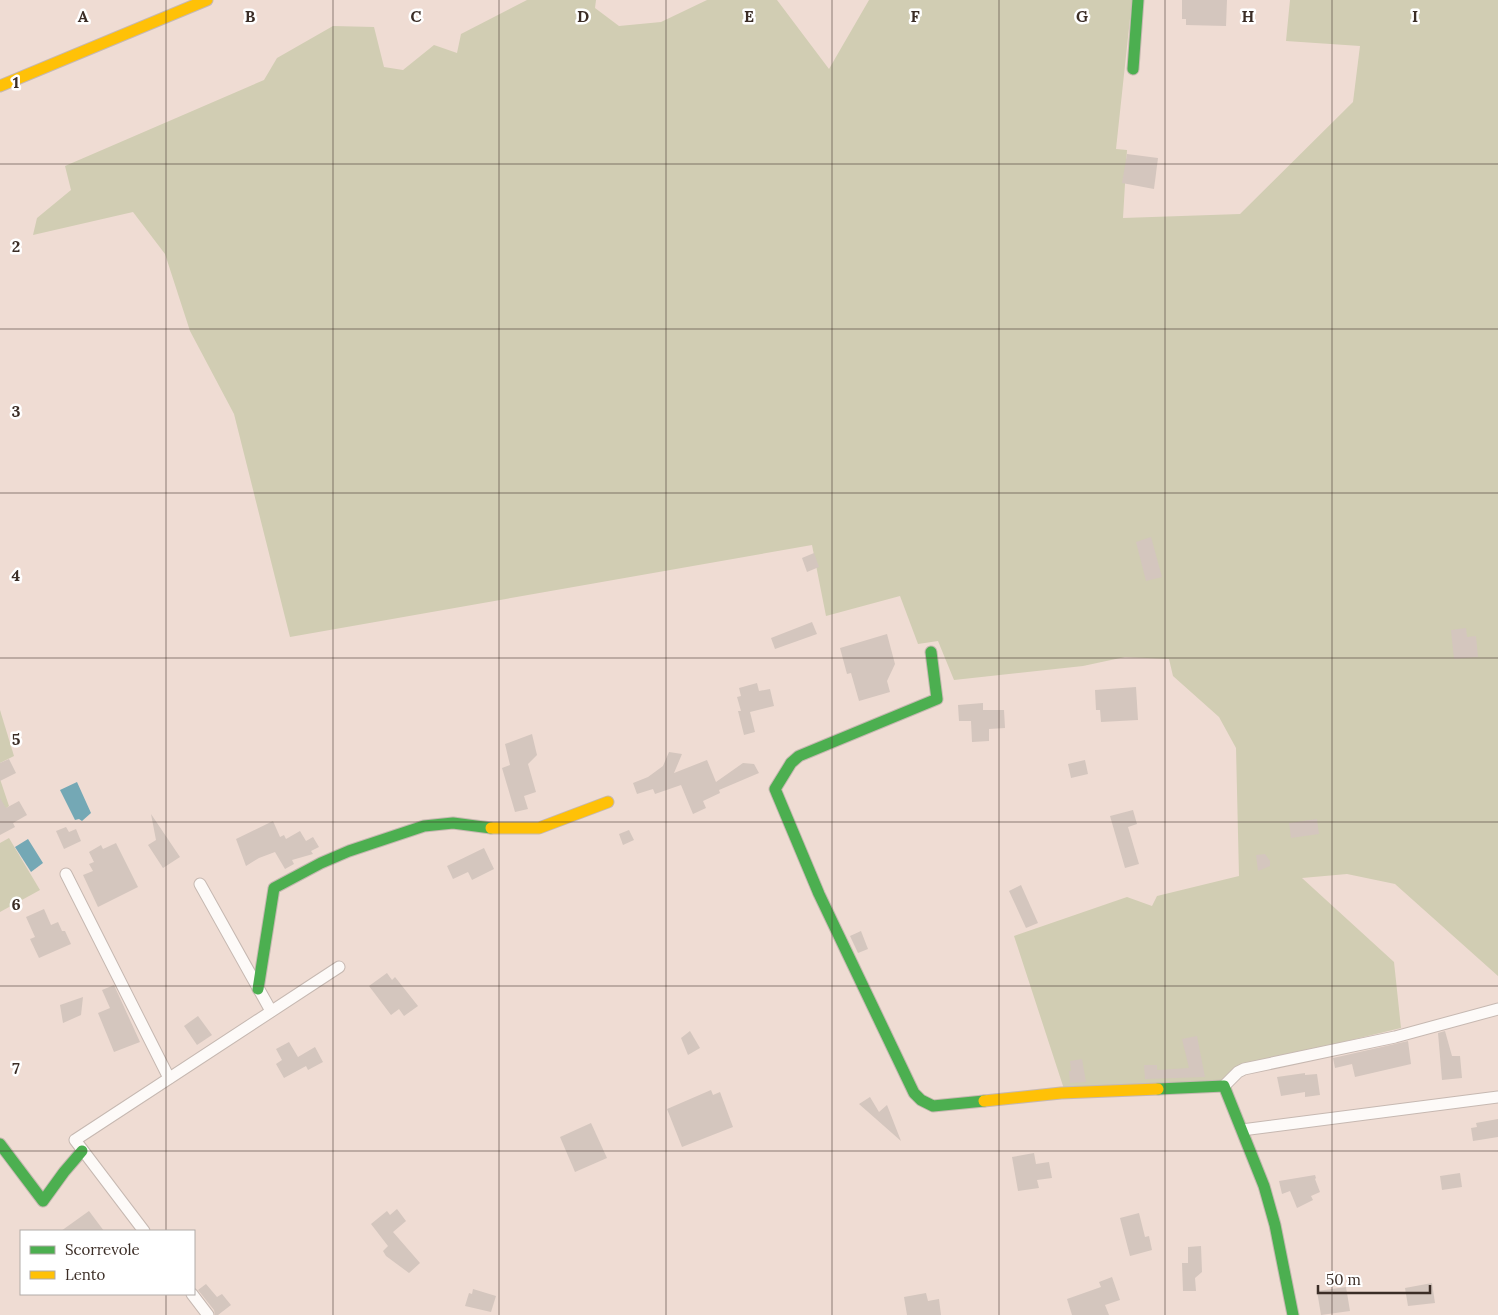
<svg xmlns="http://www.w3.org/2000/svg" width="1498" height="1315" viewBox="0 0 1498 1315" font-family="Lora,serif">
<rect width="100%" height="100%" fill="#efdcd3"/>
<g fill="#d1cdb3">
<path d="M 527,0 L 596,0 L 595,8 L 619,26 L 661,22 L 707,0 L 777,0 L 829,69 L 869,0 L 1132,0 L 1116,149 L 1127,150 L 1123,218 L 1240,214 L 1353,102 L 1360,46 L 1286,41 L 1290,0 L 1498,0 L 1498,976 L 1395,884 L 1347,874 L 1302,878 L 1394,962 L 1401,1028 L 1260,1062 L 1220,1082 L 1064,1089 L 1014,936 L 1127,897 L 1152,906 L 1157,896 L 1239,876 L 1236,748 L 1219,717 L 1173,676 L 1169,659 L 1125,657 L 1083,666 L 954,680 L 938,641 L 918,644 L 900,596 L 826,616 L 812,545 L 290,637 L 234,414 L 190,331 L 165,254 L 133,212 L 33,235 L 37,218 L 71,190 L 65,166 L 264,80 L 277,58 L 333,26 L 374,27 L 384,67 L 403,70 L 434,45 L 457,53 L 461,34 Z"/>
<path d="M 0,710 L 14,756 L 0,763 Z"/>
<path d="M 0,779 L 9,806 L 0,813 Z"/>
<path d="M 9,838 L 40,890 L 0,912 L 0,843 Z"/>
</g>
<g fill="#74a8b5">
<path d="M 77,782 L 91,813 L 82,821 L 79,819 L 75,820 L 60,790 Z"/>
<path d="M 28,839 L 43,863 L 31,872 L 15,847 Z"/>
</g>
<g fill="#d4c6be">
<path d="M 1182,0 L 1227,0 L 1226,26 L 1186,25 L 1186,19 L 1182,19 Z"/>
<path d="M 1127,154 L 1158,158 L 1154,189 L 1122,183 Z"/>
<path d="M 1151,537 L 1162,577 L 1146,581 L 1136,542 Z"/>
<path d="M 814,553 L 819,567 L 807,572 L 802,558 Z"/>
<path d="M 812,622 L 817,634 L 775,649 L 771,638 Z"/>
<path d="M 1466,628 L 1467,637 L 1476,636 L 1478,657 L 1454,659 L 1451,630 Z"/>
<path d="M 887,634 L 895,664 L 887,681 L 890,692 L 859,701 L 851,673 L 847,674 L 840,648 Z"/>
<path d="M 757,683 L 759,691 L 770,689 L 774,706 L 750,712 L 755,732 L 744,735 L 738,711 L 741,711 L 737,697 L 741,696 L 739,688 Z"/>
<path d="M 1136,687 L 1138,720 L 1101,722 L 1100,710 L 1096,710 L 1095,690 Z"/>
<path d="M 983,703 L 983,710 L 1004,710 L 1005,728 L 989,729 L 989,741 L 972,742 L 971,721 L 959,721 L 958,705 Z"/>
<path d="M 532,734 L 537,755 L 528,764 L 536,792 L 524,796 L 528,809 L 515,812 L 502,768 L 510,765 L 505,744 Z"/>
<path d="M 669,752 L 682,754 L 674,773 L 707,760 L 716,782 L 743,763 L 754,764 L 759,773 L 719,790 L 720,793 L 703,801 L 706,808 L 693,814 L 681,785 L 655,794 L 653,789 L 637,794 L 633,783 L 648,777 L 663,766 Z"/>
<path d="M 9,759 L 16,773 L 0,781 L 0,763 Z"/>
<path d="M 1085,760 L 1088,774 L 1071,778 L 1068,764 Z"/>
<path d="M 0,798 L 6,808 L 19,801 L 27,815 L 13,823 L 15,827 L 0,835 Z"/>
<path d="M 1133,810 L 1137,824 L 1128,827 L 1139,864 L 1125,868 L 1110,816 Z"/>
<path d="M 151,814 L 180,857 L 163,868 L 148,845 L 156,840 Z"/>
<path d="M 1317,819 L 1319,834 L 1291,838 L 1289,823 Z"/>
<path d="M 273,821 L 280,837 L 284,835 L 286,839 L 300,831 L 306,841 L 313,837 L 319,847 L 311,851 L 313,854 L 292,860 L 294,864 L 285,869 L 275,852 L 259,858 L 246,866 L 236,839 Z"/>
<path d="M 66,827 L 69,832 L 76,829 L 81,841 L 64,849 L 56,831 Z"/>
<path d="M 629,830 L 634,840 L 623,845 L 619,834 Z"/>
<path d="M 116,843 L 138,887 L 98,907 L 83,875 L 93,871 L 89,864 L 94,862 L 89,852 L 101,845 L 103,849 Z"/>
<path d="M 484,848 L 494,869 L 472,880 L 468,872 L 453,879 L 447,866 Z"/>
<path d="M 1265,854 L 1270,861 L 1270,866 L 1258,871 L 1256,855 Z"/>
<path d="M 1021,885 L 1038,923 L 1026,928 L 1009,891 Z"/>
<path d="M 44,909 L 51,925 L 58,922 L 62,931 L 65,931 L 71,944 L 39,958 L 30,939 L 35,937 L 26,917 Z"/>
<path d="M 861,931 L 868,949 L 858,953 L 850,936 Z"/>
<path d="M 387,973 L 392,980 L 395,977 L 418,1006 L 404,1016 L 399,1009 L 391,1015 L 369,986 Z"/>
<path d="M 114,985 L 140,1042 L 114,1052 L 98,1013 L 110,1008 L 102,990 Z"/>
<path d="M 83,997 L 81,1015 L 63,1023 L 60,1005 Z"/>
<path d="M 198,1016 L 212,1035 L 197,1045 L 184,1026 Z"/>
<path d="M 690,1031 L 700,1048 L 688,1055 L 681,1038 Z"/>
<path d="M 1445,1031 L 1452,1056 L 1460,1056 L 1462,1078 L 1442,1080 L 1438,1033 Z"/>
<path d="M 1197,1036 L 1205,1077 L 1145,1079 L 1144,1065 L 1157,1065 L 1157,1070 L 1189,1068 L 1182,1039 Z"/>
<path d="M 1408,1041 L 1411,1064 L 1355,1077 L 1352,1064 L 1335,1068 L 1333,1058 Z"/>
<path d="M 289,1042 L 298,1057 L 315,1047 L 323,1062 L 308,1070 L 306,1066 L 284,1078 L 276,1064 L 282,1060 L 276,1049 Z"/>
<path d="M 1082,1059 L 1086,1082 L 1070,1083 L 1069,1071 L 1071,1071 L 1070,1061 Z"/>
<path d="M 1305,1073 L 1305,1075 L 1317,1074 L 1320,1095 L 1305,1097 L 1305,1092 L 1281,1096 L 1277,1077 Z"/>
<path d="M 711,1090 L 713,1095 L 720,1092 L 733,1127 L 682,1147 L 667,1109 Z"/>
<path d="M 870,1097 L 879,1112 L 887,1105 L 901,1141 L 859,1104 Z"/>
<path d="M 1498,1119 L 1498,1137 L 1473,1141 L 1471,1128 L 1477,1127 L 1476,1123 Z"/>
<path d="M 591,1123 L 607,1158 L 575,1172 L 560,1137 Z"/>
<path d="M 1034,1153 L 1036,1164 L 1049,1162 L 1052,1178 L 1037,1180 L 1039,1188 L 1018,1191 L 1012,1157 Z"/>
<path d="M 1460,1173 L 1462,1187 L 1442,1190 L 1440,1176 Z"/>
<path d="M 1315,1175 L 1316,1178 L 1315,1179 L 1320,1192 L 1311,1196 L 1313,1200 L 1297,1208 L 1290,1191 L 1282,1194 L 1279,1181 Z"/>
<path d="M 397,1209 L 406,1221 L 393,1232 L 420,1263 L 409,1273 L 386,1256 L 383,1251 L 388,1246 L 371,1224 L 387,1211 L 390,1215 Z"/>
<path d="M 89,1211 L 104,1231 L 61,1231 Z"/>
<path d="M 1139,1213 L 1145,1237 L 1149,1236 L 1152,1250 L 1130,1256 L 1120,1218 Z"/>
<path d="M 1201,1246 L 1202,1272 L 1195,1278 L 1196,1291 L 1183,1291 L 1182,1263 L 1188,1263 L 1188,1247 Z"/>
<path d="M 1112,1277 L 1120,1300 L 1105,1305 L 1109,1315 L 1072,1315 L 1067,1299 L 1101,1287 L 1099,1282 Z"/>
<path d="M 1432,1283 L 1435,1303 L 1408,1306 L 1405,1288 Z"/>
<path d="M 206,1284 L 217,1297 L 222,1294 L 231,1305 L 218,1315 L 215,1315 L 214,1310 L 198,1290 Z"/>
<path d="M 1346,1287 L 1350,1311 L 1321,1315 L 1317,1291 Z"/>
<path d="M 473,1289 L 496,1296 L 491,1312 L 465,1306 L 469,1293 L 472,1294 Z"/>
<path d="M 926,1293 L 928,1301 L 939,1299 L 941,1315 L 907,1315 L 904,1297 Z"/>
</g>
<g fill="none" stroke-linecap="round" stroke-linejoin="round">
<g stroke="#c6b8b1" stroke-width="13">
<g id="street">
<path d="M 66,874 L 169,1078"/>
<path d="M 200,884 L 271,1011"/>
<path d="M 1224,1086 L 1238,1072 L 1244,1069 L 1395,1037 L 1498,1009"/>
<path d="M 1242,1130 L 1498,1097"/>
<path d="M 144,1231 L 75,1140 L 339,967"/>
<path d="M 192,1294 L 208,1315"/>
</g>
</g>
<g stroke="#c6b8b1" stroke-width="13">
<g id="fast">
<path d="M 1133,69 L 1138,0"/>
<path d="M 931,652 L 937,699 L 799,756 L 791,763 L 775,789 L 819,894 L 914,1093 L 921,1100 L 933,1106 L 984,1101"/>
<path d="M 258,989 L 274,888 L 321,863 L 349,851 L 424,826 L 453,823 L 491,828"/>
<path d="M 1158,1089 L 1224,1086 L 1264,1186 L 1275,1225 L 1293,1315"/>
<path d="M 0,1144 L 43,1201 L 64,1172 L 82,1151"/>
</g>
</g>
<g stroke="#c6b8b1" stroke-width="13">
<g id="slow">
<path d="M 0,86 L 207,0"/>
<path d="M 491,828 L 539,828 L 608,802"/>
<path d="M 984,1101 L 1061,1093 L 1158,1089"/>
</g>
</g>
<use href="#street" stroke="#fdfaf8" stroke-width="11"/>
<use href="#fast" stroke="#4caf50" stroke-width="11"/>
<use href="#slow" stroke="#ffc107" stroke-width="11"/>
</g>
<path fill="none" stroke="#3b2d26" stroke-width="1" stroke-opacity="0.55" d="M 166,0 L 166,1231M 333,0 L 333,1315M 499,0 L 499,1315M 666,0 L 666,1315M 832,0 L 832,1315M 999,0 L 999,1315M 1165,0 L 1165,1315M 1332,0 L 1332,1315M 0,164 L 1498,164M 0,329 L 1498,329M 0,493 L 1498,493M 0,658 L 1498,658M 0,822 L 1498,822M 0,986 L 1498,986M 0,1151 L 1498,1151M 166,1294 L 166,1315"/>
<g font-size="16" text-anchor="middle" font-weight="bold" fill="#3b2d26" stroke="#fff" stroke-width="5" stroke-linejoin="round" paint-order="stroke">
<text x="83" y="22">A</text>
<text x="250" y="22">B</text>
<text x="416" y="22">C</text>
<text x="583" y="22">D</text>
<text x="749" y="22">E</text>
<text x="915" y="22">F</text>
<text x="1082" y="22">G</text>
<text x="1248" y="22">H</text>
<text x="1415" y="22">I</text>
<text x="16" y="88">1</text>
<text x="16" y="252">2</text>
<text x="16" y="417">3</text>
<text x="16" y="581">4</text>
<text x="16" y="745">5</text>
<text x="16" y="910">6</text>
<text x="16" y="1074">7</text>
</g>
<rect x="20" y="1230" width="175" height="65" fill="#ffffff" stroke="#b1aba8"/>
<rect x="30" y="1246" width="25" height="8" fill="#4caf50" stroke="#b1aba8"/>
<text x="65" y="1255" font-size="15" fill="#3b2d26">Scorrevole</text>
<rect x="30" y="1271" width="25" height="8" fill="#ffc107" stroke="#b1aba8"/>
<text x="65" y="1280" font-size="15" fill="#3b2d26">Lento</text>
<path d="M1318 1285v8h112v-8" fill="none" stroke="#3b2d26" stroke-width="2.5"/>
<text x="1326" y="1285" font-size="15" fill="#3b2d26" stroke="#ffffff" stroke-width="4" paint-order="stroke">50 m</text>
</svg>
